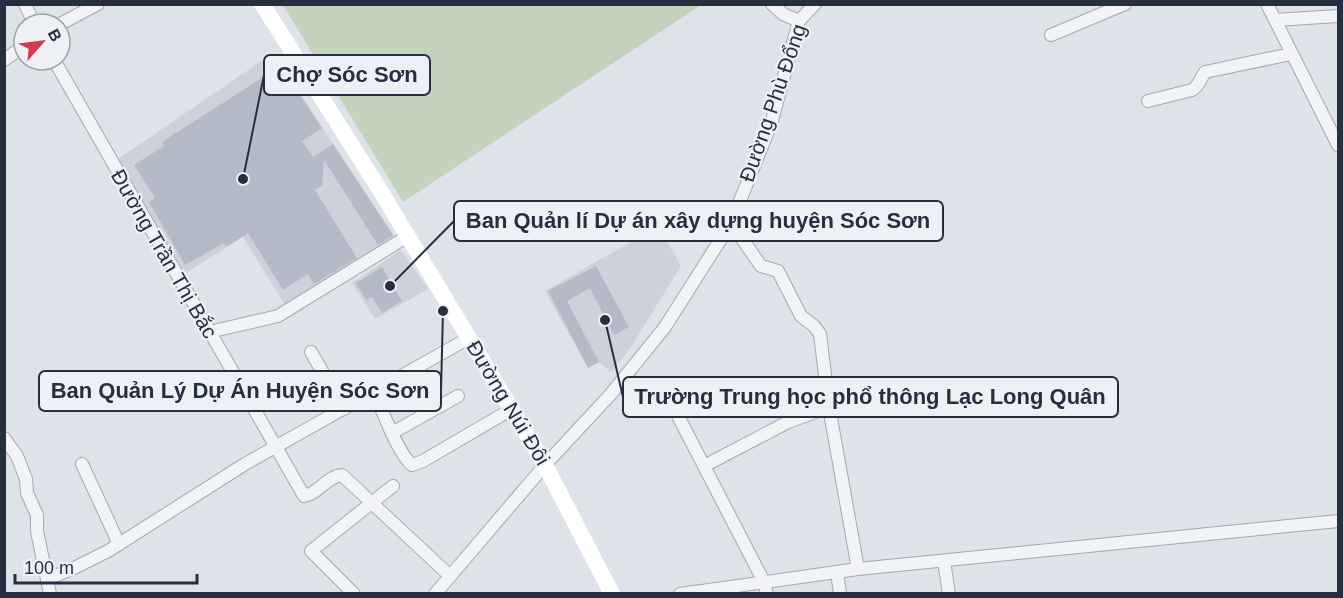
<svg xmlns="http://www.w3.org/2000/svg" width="1343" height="598" viewBox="0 0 1343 598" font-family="Helvetica,sans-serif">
<rect width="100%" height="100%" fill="#dee2e9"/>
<g fill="#ccd1db">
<path d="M 273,53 L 398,242 L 288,310 L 243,237 L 184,274 L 118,159 Z"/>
<path d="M 659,226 L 681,266 L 629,350 L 611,372 L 599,362 L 588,368 L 545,291 Z"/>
<path d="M 401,250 L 428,289 L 375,319 L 352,283 Z"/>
</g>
<path fill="#c3d3be" d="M 283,5 L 283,4 L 701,5 L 403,202 Z"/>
<g fill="#b5bbc6">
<path d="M 279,63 L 322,128 L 302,141 L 313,157 L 333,144 L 393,235 L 378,245 L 324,160 L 322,186 L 315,190 L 357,258 L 314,284 L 308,274 L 283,290 L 248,233 L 228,246 L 222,244 L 185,265 L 149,202 L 155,198 L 134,165 L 164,146 L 162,142 L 268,74 L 266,72 Z"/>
<path d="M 596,266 L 629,327 L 614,335 L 590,288 L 567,301 L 599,362 L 588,368 L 548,291 Z"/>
<path d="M 382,267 L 402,301 L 382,313 L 372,297 L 366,300 L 356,283 Z"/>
</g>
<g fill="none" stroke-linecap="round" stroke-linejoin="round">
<g stroke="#a3a9b3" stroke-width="14">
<g id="minor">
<path d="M 25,4 L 34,24"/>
<path d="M 772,4 L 783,14 L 799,21"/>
<path d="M 1267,4 L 1338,145"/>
<path d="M 1275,20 L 1338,16"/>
<path d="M 60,24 L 98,4"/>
<path d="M 1051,35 L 1125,4"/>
<path d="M 4,60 L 24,46"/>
<path d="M 54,60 L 304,496 C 318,494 327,476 342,475 L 449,575"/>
<path d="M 1148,101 L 1192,90 C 1199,86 1200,79 1205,72 L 1291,54"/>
<path d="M 731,223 L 761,266 L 778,271 L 801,316 L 814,326 L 820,334 L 829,407 L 858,569"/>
<path d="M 209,332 L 278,316 L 408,236"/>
<path d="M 311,352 L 344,409"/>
<path d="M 374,392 C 382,409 398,454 412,465 L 423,461 L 512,409"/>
<path d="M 676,412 L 764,582 L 767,594"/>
<path d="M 392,433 L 458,396"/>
<path d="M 4,438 L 17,456 L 26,479 L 27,493 L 37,515 L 37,531 L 50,594"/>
<path d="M 82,464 L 119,544"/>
<path d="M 704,466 L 788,422 L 829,407"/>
<path d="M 944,561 L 949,594"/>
<path d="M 837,572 L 840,594"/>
<path d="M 47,579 L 72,569 L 108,551 L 245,464 L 469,338"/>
<path d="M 354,594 L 311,551 L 393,486"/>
<path d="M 435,594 L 545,465 L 610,395 L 665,327 L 731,223 L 771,124 L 799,21 L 815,4"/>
<path d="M 680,594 L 858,569 L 1338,521"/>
</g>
</g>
<use href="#minor" stroke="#f1f3f7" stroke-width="12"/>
<path stroke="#fff" stroke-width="16" d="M 262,4 L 380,190 L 545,465 L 612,594"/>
</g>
<g text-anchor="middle" stroke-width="4.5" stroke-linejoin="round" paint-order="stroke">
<g font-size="21" fill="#262f40" stroke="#edf1f6">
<text transform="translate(773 103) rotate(-71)" y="7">Đường Phù Đổng</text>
<text transform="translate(164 254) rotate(60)" y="7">Đường Trần Thị Bắc</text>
<text transform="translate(508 403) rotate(59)" y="7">Đường Núi Đôi</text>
</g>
</g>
<path fill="none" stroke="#262f40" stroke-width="2" d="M243 179L264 75M390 286L454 221M443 311L441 391M605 320L623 397"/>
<g fill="#262f40" stroke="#edf1f6" stroke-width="2">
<circle cx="243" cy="179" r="6"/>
<circle cx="390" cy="286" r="6"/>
<circle cx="443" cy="311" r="6"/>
<circle cx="605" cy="320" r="6"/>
</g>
<g fill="#edf1f6" stroke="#262f40" stroke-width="2">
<rect x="264" y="55" width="166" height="40" rx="6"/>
<rect x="454" y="201" width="489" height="40" rx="6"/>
<rect x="39" y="371" width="402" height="40" rx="6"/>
<rect x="623" y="377" width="495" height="40" rx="6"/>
</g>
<g font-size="22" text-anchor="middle" font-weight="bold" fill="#262f40">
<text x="347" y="82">Chợ Sóc Sơn</text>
<text x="698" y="228">Ban Quản lí Dự án xây dựng huyện Sóc Sơn</text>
<text x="240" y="398">Ban Quản Lý Dự Án Huyện Sóc Sơn</text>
<text x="870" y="404">Trường Trung học phổ thông Lạc Long Quân</text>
</g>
<rect width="1343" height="598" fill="none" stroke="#262f40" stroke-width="12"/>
<g transform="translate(42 42) rotate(62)"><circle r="28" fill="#edf1f6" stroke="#9da3ad" stroke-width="1.5"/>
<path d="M0-4.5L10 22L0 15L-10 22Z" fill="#d73a50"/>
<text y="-9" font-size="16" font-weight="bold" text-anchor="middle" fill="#262f40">B</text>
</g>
<path d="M15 574v9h182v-9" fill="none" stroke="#262f40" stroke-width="3"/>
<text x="24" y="574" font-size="18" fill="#262f40" stroke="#edf1f6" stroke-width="4.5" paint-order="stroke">100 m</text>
</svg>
